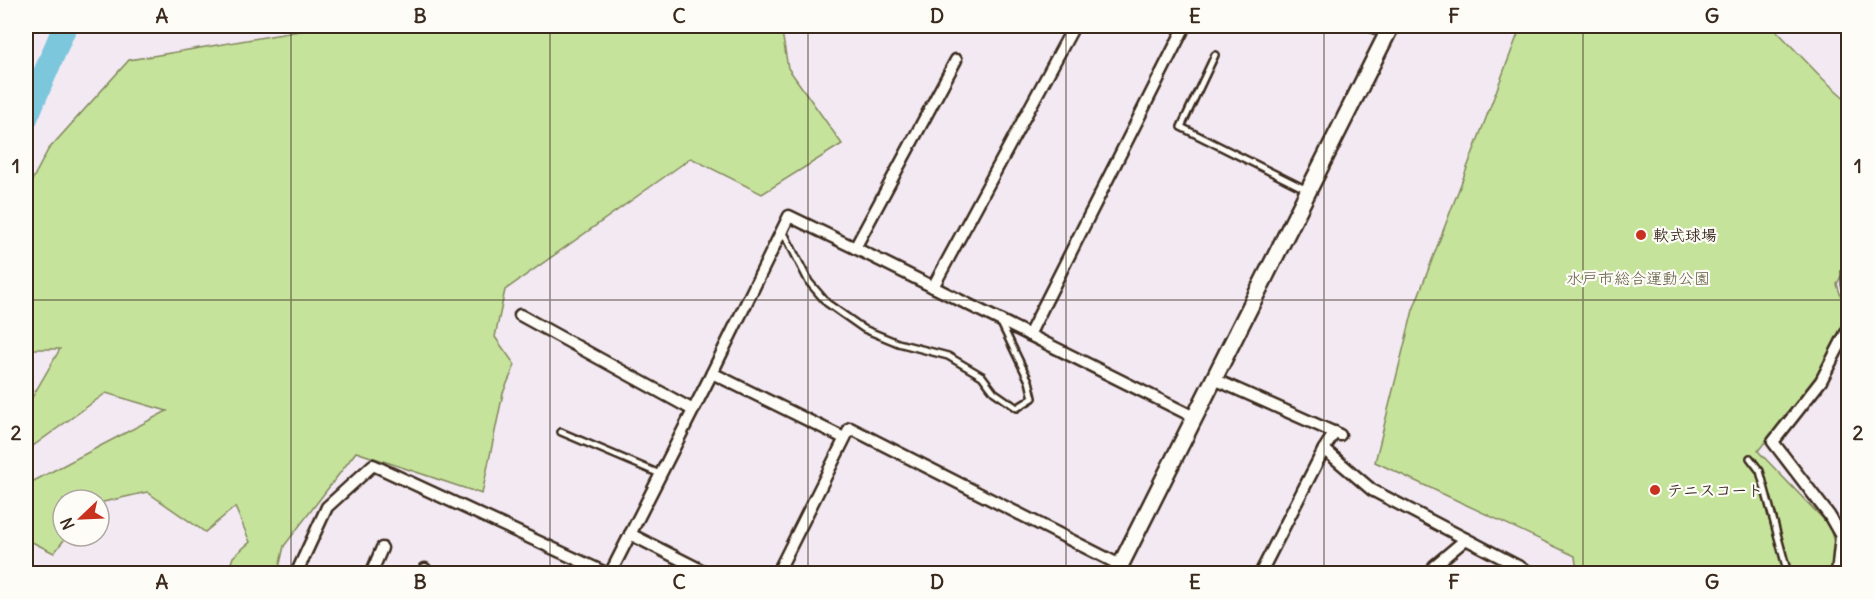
<svg xmlns="http://www.w3.org/2000/svg" width="1874" height="599" viewBox="0 0 1874 599" font-family="Delius,'Klee One',sans-serif">
<rect width="100%" height="100%" fill="#f3e9f3"/>
<filter id="ink" filterUnits="userSpaceOnUse"><feTurbulence type="fractalNoise" baseFrequency=".0167" numOctaves="2"/><feDisplacementMap in="SourceGraphic" scale="12" xChannelSelector="R" yChannelSelector="G"/><feConvolveMatrix kernelMatrix="1 2 1 2 8 2 1 2 1" color-interpolation-filters="sRGB"/></filter>
<g filter="url(#ink)">
<g fill="#c6e39b" stroke="#80865c" stroke-width="1.5">
<path d="M 329,26 L 781,26 L 788,68 L 842,144 L 762,194 L 691,158 L 505,290 L 495,337 L 515,365 L 503,393 L 482,494 L 356,452 L 284,546 L 278,573 L 228,573 L 233,557 L 250,542 L 235,507 L 205,532 L 147,492 L 99,503 L 99,500 L 63,500 L 63,536 L 67,536 L 54,553 L 26,539 L 26,485 L 167,411 L 106,393 L 26,451 L 26,408 L 60,349 L 26,349 L 26,192 L 48,150 L 129,60 Z"/>
<path d="M 1521,26 L 1772,26 L 1823,79 L 1848,101 L 1848,263 L 1837,284 L 1844,306 L 1842,333 L 1824,366 L 1758,451 L 1829,525 L 1836,549 L 1830,573 L 1577,573 L 1575,556 L 1375,462 L 1413,310 Z"/>
</g>
<g fill="none" stroke-linecap="round" stroke-linejoin="round">
<path stroke="#7dc7dd" stroke-width="24" d="M 26,118 L 65,26"/>
<g stroke="#3b2a1e" stroke-width="10">
<g id="lane">
<path d="M 1215,55 L 1181,127 L 1307,190"/>
<path d="M 783,231 L 809,282 L 827,303 L 864,329 L 898,343 L 948,356 L 982,376 L 994,392 L 1017,408 L 1033,398 L 1029,381 L 1000,321"/>
<path d="M 561,432 L 660,474"/>
<path d="M 1750,458 L 1760,471 L 1788,574"/>
</g>
</g>
<g stroke="#3b2a1e" stroke-width="15">
<g id="street">
<path d="M 1371,26 L 1387,33"/>
<path d="M 855,248 L 956,60"/>
<path d="M 1848,271 L 1848,285"/>
<path d="M 933,287 L 1074,26"/>
<path d="M 520,315 L 693,410"/>
<path d="M 1029,335 L 1185,26"/>
<path d="M 712,373 L 844,438"/>
<path d="M 1214,379 L 1340,435"/>
<path d="M 1324,449 L 1372,490 L 1533,574"/>
<path d="M 630,534 L 709,574"/>
<path d="M 296,574 L 327,507 L 373,465 L 608,574"/>
<path d="M 371,574 L 382,548"/>
<path d="M 422,574 L 425,569"/>
<path d="M 610,574 L 710,377 L 789,216 L 855,248 L 1194,417"/>
<path d="M 777,574 L 850,428 L 1120,565"/>
<path d="M 1260,574 L 1324,449 L 1335,432"/>
<path d="M 1440,574 L 1434,566 L 1466,539"/>
<path d="M 1837,574 L 1841,536 L 1829,515 L 1773,442 L 1821,381 L 1848,329"/>
</g>
</g>
<g stroke="#3b2a1e" stroke-width="20">
<path id="secondary" d="M 1116,574 L 1391,26"/>
</g>
<use href="#lane" stroke="#fdfcf7" stroke-width="5"/>
<use href="#street" stroke="#fdfcf7" stroke-width="10"/>
<use href="#secondary" stroke="#fdfcf7" stroke-width="15"/>
</g>
</g>
<path fill="none" stroke="#3b2a1e" stroke-width="1.5" stroke-opacity="0.55" d="M 291,26 L 291,574M 550,26 L 550,574M 808,26 L 808,574M 1066,26 L 1066,574M 1324,26 L 1324,574M 1583,26 L 1583,574M 26,300 L 1848,300"/>
<g fill="#c8321e" stroke="#fdfcf7" stroke-width="2">
<circle cx="1641" cy="235" r="6"/>
<circle cx="1655" cy="490" r="6"/>
</g>
<g text-anchor="middle" stroke-width="4.5" stroke-linejoin="round" paint-order="stroke">
<g font-size="16" font-weight="bold" fill="#3b2a1e" stroke="#fdfcf7" text-anchor="start">
<text x="1653" y="241">軟式球場</text>
<text x="1667" y="496">テニスコート</text>
</g>
<g font-size="16" fill="#5e583d" stroke="#fdfcf7">
<text x="1638" y="284">水戸市総合運動公園</text>
</g>
</g>
<rect width="1874" height="599" fill="none" stroke="#fdfcf7" stroke-width="66"/>
<g transform="translate(81 518) rotate(247)"><circle r="28" fill="#fdfcf7" stroke="#afa8a0" stroke-width="1.5"/>
<path d="M0-4.5L10 22L0 15L-10 22Z" fill="#c8321e"/>
<text y="-9" font-size="16" font-weight="bold" text-anchor="middle" fill="#3b2a1e">N</text>
</g>
<rect x="33" y="33" width="1808" height="533" fill="none" stroke="#3b2a1e" stroke-width="2"/>
<g font-size="20" text-anchor="middle" font-weight="bold" fill="#3b2a1e">
<text x="162" y="23">A</text>
<text x="420" y="23">B</text>
<text x="679" y="23">C</text>
<text x="937" y="23">D</text>
<text x="1195" y="23">E</text>
<text x="1454" y="23">F</text>
<text x="1712" y="23">G</text>
<text x="16" y="173">1</text>
<text x="1858" y="173">1</text>
<text x="16" y="440">2</text>
<text x="1858" y="440">2</text>
<text x="162" y="589">A</text>
<text x="420" y="589">B</text>
<text x="679" y="589">C</text>
<text x="937" y="589">D</text>
<text x="1195" y="589">E</text>
<text x="1454" y="589">F</text>
<text x="1712" y="589">G</text>
</g>
</svg>
